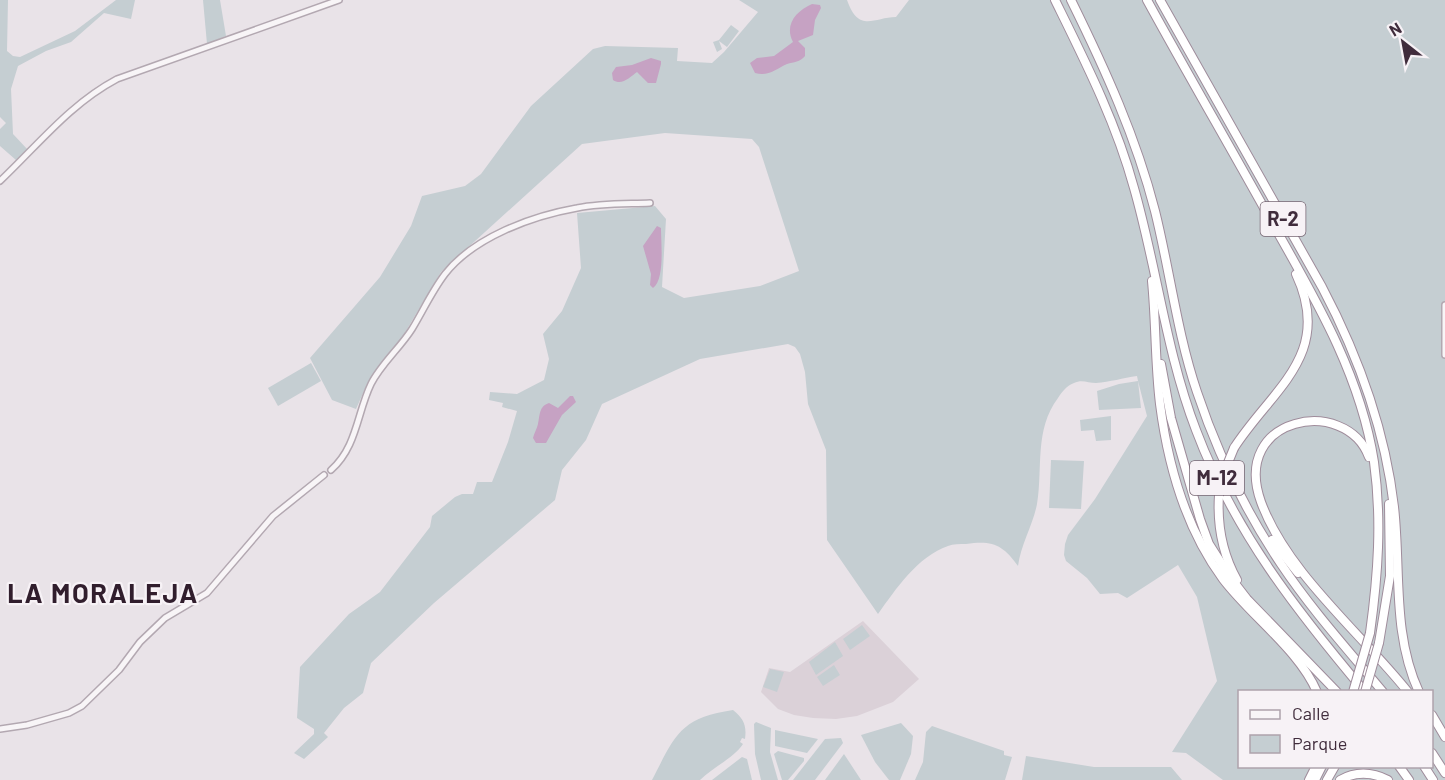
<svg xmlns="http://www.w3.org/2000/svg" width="1445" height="780" viewBox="0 0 1445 780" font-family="Barlow,sans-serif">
<rect width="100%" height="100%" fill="#e9e3e8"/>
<path fill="#dbd1d8" d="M 863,621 L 919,679 L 893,702 L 857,716 L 836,719 L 813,718 L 794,715 L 778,709 L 761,692 L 769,668 L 790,672 Z"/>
<g fill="#c5ced2" fill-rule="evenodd">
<path d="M 0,0 L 8,0 L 7,51 L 13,56 L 20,57 L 75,31 L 116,0 L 135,0 L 131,19 L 104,13 L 71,42 L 46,51 L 18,66 L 11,89 L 13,134 L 28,150 L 16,160 L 0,146 L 0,129 L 6,123 L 0,117 Z"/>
<path d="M 203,0 L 220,0 L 226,36 L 207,44 Z"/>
<path d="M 739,0 L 847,0 C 859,34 874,17 896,17 L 909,0 L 1445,0 L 1445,780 L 1223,780 L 1186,753 L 1172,752 L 1217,681 L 1197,597 L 1178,565 L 1127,598 L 1118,593 L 1100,594 L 1087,578 L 1066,561 L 1064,555 L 1065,544 L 1068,535 L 1095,499 L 1147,416 L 1138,381 L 1141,408 L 1099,410 L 1097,391 L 1119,384 L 1138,381 L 1137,376 C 1123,378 1110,382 1096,383 C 1088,383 1082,379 1074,383 C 1066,386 1062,392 1058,398 C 1034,430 1043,468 1037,504 C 1033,525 1021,544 1018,566 C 1003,545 993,540 966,544 C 960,544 953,544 948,546 C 917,557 896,589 878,614 L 827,540 L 826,450 L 808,404 L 805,372 L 800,354 L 795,347 L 788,344 L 700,359 L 602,404 L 586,440 L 562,470 L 555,500 L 434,603 L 371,663 L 363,693 L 344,708 L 324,733 L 328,737 L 304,759 L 294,753 L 314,734 L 314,729 L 297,718 L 300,667 L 349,614 L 380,592 L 430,527 L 432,516 L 455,497 L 462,494 L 473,494 L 477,482 L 492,482 L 508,442 L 517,411 L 502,407 L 503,403 L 489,400 L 490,392 L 517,394 L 544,380 L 549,359 L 543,334 L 562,311 L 581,268 L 577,213 L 655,206 L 666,219 L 662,287 L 684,298 L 760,286 L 799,271 L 759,147 L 752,139 L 665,133 L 582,144 L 441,272 L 403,336 L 368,382 L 356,409 L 332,400 L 310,358 L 380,277 L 411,226 L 422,196 L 465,186 L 481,174 L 531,106 L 593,49 L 605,46 L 678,48 L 677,61 L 712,63 L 724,52 L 758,12 ZM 1240,692 L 1432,692 L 1432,766 L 1240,766 Z"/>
<path d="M 731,25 L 739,31 L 727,47 L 719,41 L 722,49 L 717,52 L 713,42 L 719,40 Z"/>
<path d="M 311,363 L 321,381 L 278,406 L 268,388 Z"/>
<path d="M 1111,416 L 1111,440 L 1096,441 L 1094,430 L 1081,431 L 1080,420 Z"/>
<path d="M 1051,460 L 1084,461 L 1081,509 L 1049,508 Z"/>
<path d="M 862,625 L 870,636 L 850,650 L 843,639 Z"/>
<path d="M 835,642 L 843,656 L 816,675 L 809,662 Z"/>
<path d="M 834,665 L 840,675 L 823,686 L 817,677 Z"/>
<path d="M 770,669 L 784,672 L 777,692 L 763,687 Z"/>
<path d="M 733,710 C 743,718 747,725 745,739 L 742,738 L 740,742 L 743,744 C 734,758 713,767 700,780 L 652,780 C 675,736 679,718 733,710 Z"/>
<path d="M 756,722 L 771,728 L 770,752 L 778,780 L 761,780 L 755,754 L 754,724 Z"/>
<path d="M 901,723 L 913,736 L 911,754 L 900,780 L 889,780 L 875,762 L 861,735 Z"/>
<path d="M 932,726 L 1004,751 L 1004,755 L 1012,757 L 1005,780 L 915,780 L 923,762 L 926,732 Z"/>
<path d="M 775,730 L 818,739 L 807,753 L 775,746 Z"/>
<path d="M 841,738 L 843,743 L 815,780 L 793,780 L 825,739 Z"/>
<path d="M 778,751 L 804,758 L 804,761 L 788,780 L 782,780 L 774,754 Z"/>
<path d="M 844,754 L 861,780 L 825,780 Z"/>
<path d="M 1026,756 L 1094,767 L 1171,767 L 1182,780 L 1022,780 Z"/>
<path d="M 742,757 L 747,759 L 752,780 L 712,780 Z"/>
</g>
<g fill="#c6a2c3">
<path d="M 812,4 L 820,5 L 821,8 L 815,20 L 813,35 L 798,41 L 805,48 L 805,56 C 800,62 794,62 787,64 C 776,69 768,77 755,73 L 750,63 L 757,58 L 774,56 L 793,42 C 784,25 796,11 812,4 Z"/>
<path d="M 651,58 L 661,61 L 661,64 L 656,83 L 648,83 L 637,72 C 630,77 622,86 613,80 L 612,73 L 616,67 L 632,65 Z"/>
<path d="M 657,226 L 661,228 C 661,242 665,280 653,288 L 650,285 L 651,274 L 643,246 Z"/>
<path d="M 570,396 L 573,396 L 576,402 L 562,415 L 546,443 L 536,443 L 533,438 C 534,433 537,429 538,424 C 540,415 539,406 549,403 L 558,408 Z"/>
</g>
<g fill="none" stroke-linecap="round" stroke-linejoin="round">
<g stroke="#b3a8b1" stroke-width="8">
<g id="tertiary">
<path d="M 0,181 C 38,145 70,104 117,79 L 339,0"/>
<path d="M 1445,305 L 1445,355"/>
<path d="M 331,470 C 357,447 357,413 371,384 C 381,364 400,348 412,329 C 423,311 432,291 445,274 C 474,237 532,216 577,208 C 601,203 626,204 650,203"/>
<path d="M 0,729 L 27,725 L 69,713 L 82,706 L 119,670 L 140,642 L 165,618 L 207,593 L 273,516 L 324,475"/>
</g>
</g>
<g stroke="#9f8c9b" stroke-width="10">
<g id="motorway">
<path d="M 1055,0 C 1085,61 1116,122 1134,188 C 1157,268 1166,352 1196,430 C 1234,531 1296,610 1365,692"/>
<path d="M 1071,0 C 1105,69 1136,137 1155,211 C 1170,271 1177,333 1197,392 C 1217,452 1246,512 1281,564 C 1311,609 1348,650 1383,692"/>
<path d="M 1147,0 C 1187,73 1229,145 1269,217 C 1313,295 1360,372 1374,462 C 1382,520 1378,575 1370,633"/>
<path d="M 1160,0 L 1322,287 C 1359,357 1385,429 1394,507 C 1401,569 1392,634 1419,692"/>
<path d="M 1152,281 C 1156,322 1155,363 1160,404 C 1168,466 1186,529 1223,579 C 1251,616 1299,650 1317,692"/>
<path d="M 1161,364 L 1171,418 L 1200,519 L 1209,544 L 1230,577 L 1247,599 L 1337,692"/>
<path d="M 1234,448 C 1272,389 1334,355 1296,274"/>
<path d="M 1369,457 C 1346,395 1230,416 1261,502 C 1287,573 1361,633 1408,692"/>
<path d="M 1219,495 C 1217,525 1222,553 1237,580"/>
<path d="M 1272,540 L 1298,573"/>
<path d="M 1379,643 L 1390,576 L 1389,504"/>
<path d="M 1432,715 L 1445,737"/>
<path d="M 1432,753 L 1445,773"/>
<path d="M 1399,766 L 1409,780"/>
<path d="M 1424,766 L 1433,780"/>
<path d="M 1309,780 L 1316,766"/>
<path d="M 1315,780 L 1322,766"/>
<path d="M 1327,780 L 1335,766"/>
<path d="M 1340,780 C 1356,771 1372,772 1388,780"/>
</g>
</g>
<use href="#tertiary" stroke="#f8f5f7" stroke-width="5"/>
<use href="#motorway" stroke="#fff" stroke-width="8"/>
<g stroke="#9f8c9b" stroke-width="10" stroke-linecap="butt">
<g id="motorway-bridge">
<path d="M 1219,495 L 1225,470 L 1234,448"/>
<path d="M 1353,692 L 1370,633"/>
<path d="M 1365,692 L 1379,643"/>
</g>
</g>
<use href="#motorway-bridge" stroke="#fff" stroke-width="8"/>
</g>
<g text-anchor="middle" stroke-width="4.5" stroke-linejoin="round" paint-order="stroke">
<g fill="#f7f2f6" stroke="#776774" stroke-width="1.5">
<rect x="1260.5" y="202" width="45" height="34" rx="4.5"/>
<rect x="1190" y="461" width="54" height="34" rx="4.5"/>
</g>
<g font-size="20" font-weight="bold" fill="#402c3c">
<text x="1283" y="226">R-2</text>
<text x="1217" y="485">M-12</text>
</g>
<g font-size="27" font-weight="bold" letter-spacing="1.5" fill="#311e2d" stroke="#f7f2f6">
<text x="103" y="603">LA MORALEJA</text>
</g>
</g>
<rect x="1238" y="690" width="195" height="78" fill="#f7f2f6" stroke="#aea3ac" stroke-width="1.5"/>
<rect x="1250" y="710" width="30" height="9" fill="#f8f5f7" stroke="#aea3ac" stroke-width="1.5"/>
<text x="1292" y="720" font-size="18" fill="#402c3c">Calle</text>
<rect x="1250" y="735" width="30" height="18" fill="#c5ced2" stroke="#aea3ac" stroke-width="1.5"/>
<text x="1292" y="750" font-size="18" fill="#402c3c">Parque</text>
<g transform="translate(1403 42) rotate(329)" stroke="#f7f2f6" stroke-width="4.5" paint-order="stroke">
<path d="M0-4.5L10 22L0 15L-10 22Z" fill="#402c3c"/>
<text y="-9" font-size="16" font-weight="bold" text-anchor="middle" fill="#402c3c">N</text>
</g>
</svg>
